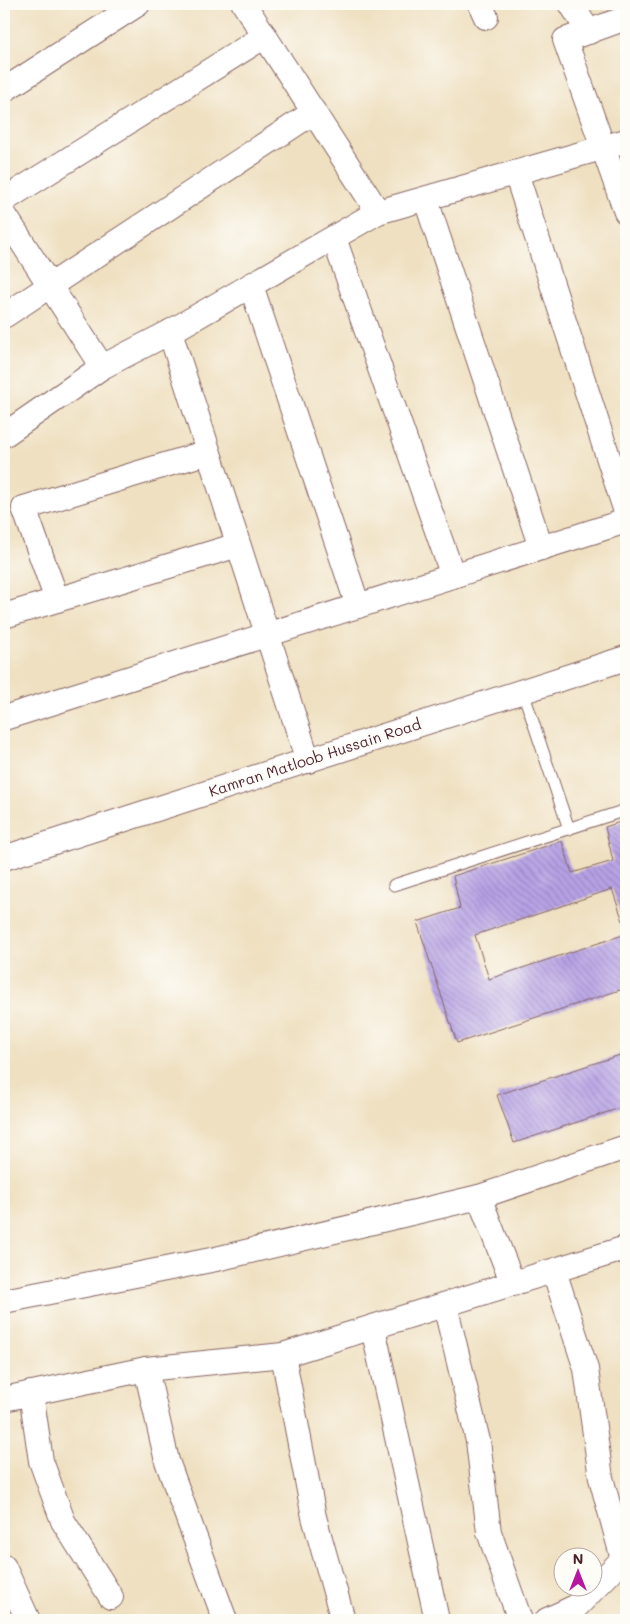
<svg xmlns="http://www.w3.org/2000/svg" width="630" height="1624" viewBox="0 0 630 1624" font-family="Mali,sans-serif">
<defs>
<pattern id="building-back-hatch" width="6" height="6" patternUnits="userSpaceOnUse" patternTransform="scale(1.25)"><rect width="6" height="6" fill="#b7a2e6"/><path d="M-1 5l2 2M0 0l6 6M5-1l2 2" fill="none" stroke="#9783bb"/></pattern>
</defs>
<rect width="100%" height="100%" fill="#fdfcf7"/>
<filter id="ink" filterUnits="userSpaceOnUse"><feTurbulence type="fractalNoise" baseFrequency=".02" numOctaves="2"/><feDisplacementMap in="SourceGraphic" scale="10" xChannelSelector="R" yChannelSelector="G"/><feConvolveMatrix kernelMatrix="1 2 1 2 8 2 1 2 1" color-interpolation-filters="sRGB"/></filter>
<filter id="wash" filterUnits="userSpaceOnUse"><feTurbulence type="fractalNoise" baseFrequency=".0096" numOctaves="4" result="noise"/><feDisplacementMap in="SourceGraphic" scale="20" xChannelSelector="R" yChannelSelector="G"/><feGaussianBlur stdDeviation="1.12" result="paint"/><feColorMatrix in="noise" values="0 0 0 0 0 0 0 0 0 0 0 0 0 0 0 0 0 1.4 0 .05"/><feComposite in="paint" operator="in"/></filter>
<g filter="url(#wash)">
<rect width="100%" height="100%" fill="#efe0c1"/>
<g id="blocks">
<g fill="url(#building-back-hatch)">
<path d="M 626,820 L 626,930 L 612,889 L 475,935 L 489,979 L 626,934 L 626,988 L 457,1043 L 417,922 L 460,908 L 453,876 L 562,841 L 572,873 L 613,861 L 605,827 Z"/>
<path d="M 626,1053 L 626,1106 L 514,1143 L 497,1095 Z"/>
</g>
</g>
</g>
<g filter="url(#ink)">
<use href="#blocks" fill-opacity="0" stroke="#846360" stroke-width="1"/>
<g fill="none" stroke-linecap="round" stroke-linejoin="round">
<g stroke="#846360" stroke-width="13">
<g id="lane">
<path d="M 523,692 L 569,829"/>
<path d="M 394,885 L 626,810"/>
</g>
</g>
<g stroke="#846360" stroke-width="26">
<g id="street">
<path d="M 244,4 L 378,212"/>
<path d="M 480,4 L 486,17"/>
<path d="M 571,4 L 589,32"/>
<path d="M 626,18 L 565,40 L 626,212"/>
<path d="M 4,90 L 138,4"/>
<path d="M 516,173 L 626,512"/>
<path d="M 4,200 L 265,36"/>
<path d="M 426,200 L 541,548"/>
<path d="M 4,214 L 102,367"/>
<path d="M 334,238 L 453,576"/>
<path d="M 251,285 L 358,606"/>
<path d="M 4,316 L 314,112"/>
<path d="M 170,332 L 308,761"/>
<path d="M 4,435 L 102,367 L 170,332 L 378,212 L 626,141"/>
<path d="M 57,600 L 24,508 L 208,452"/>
<path d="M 4,616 L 238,545"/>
<path d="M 4,718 L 626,521"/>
<path d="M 4,858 L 626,658"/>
<path d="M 479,1197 L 513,1284"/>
<path d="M 554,1271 L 586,1369 L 601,1478 L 623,1559 L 626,1564"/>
<path d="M 4,1301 L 216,1259 L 479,1197 L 626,1147"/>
<path d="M 445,1305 L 478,1441 L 489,1532 L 520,1620"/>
<path d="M 373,1328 L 437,1620"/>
<path d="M 283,1355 L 314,1517 L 343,1620"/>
<path d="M 146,1369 L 167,1461 L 225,1620"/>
<path d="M 31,1393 L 41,1461 L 63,1521 L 111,1597"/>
<path d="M 4,1399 L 146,1369 L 283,1355 L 626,1248"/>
<path d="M 4,1567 L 28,1620"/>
<path d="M 547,1620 L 577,1606 L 626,1556"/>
</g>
</g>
<use href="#lane" stroke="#fff" stroke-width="11"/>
<use href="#street" stroke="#fff" stroke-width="24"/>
</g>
</g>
<g text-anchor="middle" stroke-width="4.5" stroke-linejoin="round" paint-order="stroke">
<g font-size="15" fill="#4a1f2b" stroke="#fdfcf7">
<text transform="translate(315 758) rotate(-18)" y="5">Kamran Matloob Hussain Road</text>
</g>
</g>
<rect width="630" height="1624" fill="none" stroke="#fdfcf7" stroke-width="20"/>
<g transform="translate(578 1572)"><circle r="24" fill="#fdfcf7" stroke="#b5a4a5"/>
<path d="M0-4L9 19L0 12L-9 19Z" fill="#b5179e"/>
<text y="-8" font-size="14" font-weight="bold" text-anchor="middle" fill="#4a1f2b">N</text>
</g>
</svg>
